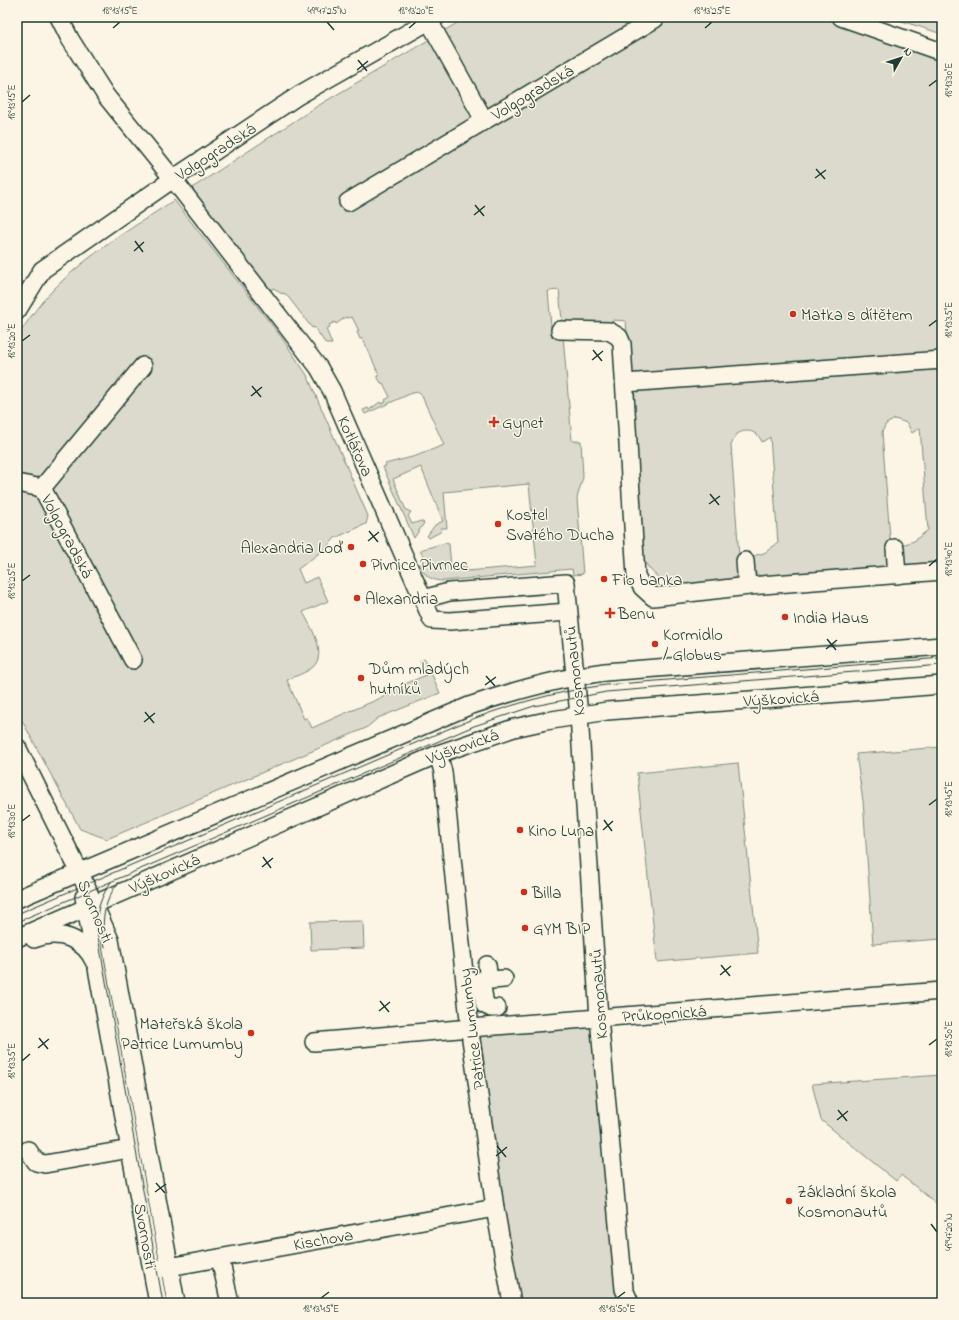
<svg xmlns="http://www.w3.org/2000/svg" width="959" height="1320" viewBox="0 0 959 1320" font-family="'Indie Flower',sans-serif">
<rect width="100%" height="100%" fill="#fcf5e5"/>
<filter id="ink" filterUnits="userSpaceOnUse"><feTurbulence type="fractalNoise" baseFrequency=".025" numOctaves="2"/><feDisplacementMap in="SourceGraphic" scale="8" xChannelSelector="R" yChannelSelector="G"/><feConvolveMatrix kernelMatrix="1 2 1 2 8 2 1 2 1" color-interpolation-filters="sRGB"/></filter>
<g filter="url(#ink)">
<g fill="#dcdacc" stroke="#7e8c80">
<path d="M 467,17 L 839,17 L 942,55 L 942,565 L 909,566 L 903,563 L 902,545 L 914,541 L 928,530 L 920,428 L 912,433 L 907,423 L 895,419 L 886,424 L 882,432 L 891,551 L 887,563 L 882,568 L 765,579 L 753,571 L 753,556 L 764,553 L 778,543 L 770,437 L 762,442 C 757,431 747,428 737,434 L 731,445 L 740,571 L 732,580 C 715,582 692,587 675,586 C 664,585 648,570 644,560 L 626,321 L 614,320 L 610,325 L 567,327 L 562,320 L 559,290 L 548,291 L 552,337 L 563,336 L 572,441 L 581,441 L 583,477 L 577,498 L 583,574 L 573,575 L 572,569 L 443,581 C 433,581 422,576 421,564 L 424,559 L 420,550 L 445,543 L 449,544 L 451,567 L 466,566 L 467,571 L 537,565 L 529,484 L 444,492 L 447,528 L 441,528 L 442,531 L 429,538 L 427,536 L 435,525 L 443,521 L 421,467 L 393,479 L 406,510 L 411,512 L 408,516 L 412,524 L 421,521 L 424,523 L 414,538 L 383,467 L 386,466 L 385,464 L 416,456 L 444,445 L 421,394 L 419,392 L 412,393 L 365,414 L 363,410 L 368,408 L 369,410 L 380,402 L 381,404 L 386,402 L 385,400 L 390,397 L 383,383 L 381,383 L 377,376 L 379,375 L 363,339 L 360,339 L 357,332 L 359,331 L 352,317 L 348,318 L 346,317 L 336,324 L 335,322 L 329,325 L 330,327 L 326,329 L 332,344 L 326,344 L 314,327 L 312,328 L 286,294 L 280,293 L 274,288 L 269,291 L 195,197 L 192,188 L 316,107 Z"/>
<path d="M 889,17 L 942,17 L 942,34 Z"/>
<path d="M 174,200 L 282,338 L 307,375 L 368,516 L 366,524 L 335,538 L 326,548 L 298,569 L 304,583 L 317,577 L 328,601 L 303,612 C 310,626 328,653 313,667 C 306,673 295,676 287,680 L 304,719 L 307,718 L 312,728 L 352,710 L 353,711 L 353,710 L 390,694 L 389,691 L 426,675 L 420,661 L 425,659 L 440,693 L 378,718 L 366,728 L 107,839 L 80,829 L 17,711 L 17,337 C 25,325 33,313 42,302 C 79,259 128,231 174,200 Z"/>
<path d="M 942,747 L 942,939 L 873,944 L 863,801 L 856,754 Z"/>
<path d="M 738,763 L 758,953 L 657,962 L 637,773 Z"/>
<path d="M 363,921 L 364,948 L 311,950 L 310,922 Z"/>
<path d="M 599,1018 L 630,1303 L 512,1303 L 470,1028 Z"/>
<path d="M 942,1075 L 942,1208 L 901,1175 L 896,1181 L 821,1120 L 812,1084 Z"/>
</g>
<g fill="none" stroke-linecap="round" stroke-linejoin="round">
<g stroke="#1f3d34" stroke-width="20">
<g id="minor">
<path d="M 59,17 L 70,39 L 106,96 L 173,179 L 319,368 L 332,391 L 432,620 L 450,621 L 568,612"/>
<path d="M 841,17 L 942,52"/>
<path d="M 429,21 L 484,120"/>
<path d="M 348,202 L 655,19"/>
<path d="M 17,311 L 42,270 L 173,179 L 299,95 L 436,17"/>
<path d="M 560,330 L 609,331 L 619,337 L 622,344 L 636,576 L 642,587 L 653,597 L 749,586 L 942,571"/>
<path d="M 625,383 L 942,360"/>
<path d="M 17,483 L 42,488"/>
<path d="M 42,488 L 133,660"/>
<path d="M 42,488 L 143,366"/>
<path d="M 895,548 L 897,575"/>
<path d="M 745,561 L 747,586"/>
<path d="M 423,599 L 449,592 L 566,583 L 579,715 L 599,1018 L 624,1289 L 630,1303"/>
<path d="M 17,747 L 80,873 L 110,940 L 176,1303"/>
<path d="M 438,754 L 443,772 L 471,1039 L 495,1208 L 512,1303"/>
<path d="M 84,897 L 158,1303"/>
<path d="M 17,899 L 469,706 C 513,691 559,678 605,672 L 942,646"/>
<path d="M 17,938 L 438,754 L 514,728 L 546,721 L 607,711 L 942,685"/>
<path d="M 34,939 C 58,929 84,938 95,963"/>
<path d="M 487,965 L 489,980"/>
<path d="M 481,981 L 485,1005 L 491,1008 L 497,1008"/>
<path d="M 465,982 L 504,979"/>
<path d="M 314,1042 L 470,1028 L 942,991"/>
<path d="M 28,1150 L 36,1162 L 45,1164 L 130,1149"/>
<path d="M 220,1258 L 230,1303"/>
<path d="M 158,1269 L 495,1208"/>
</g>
</g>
<use href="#minor" stroke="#fcf5e5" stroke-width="17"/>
<g stroke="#1f3d34" stroke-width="1">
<path d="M 111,882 C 101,896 95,913 97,931 L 163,1303"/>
<path d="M 17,914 L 455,726 C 504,706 553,692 606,685 L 942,658"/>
<path d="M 17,922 L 474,726 L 534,706 L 606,692 L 942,665"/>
<path d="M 105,947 C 101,923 103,902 118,883"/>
</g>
</g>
</g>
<path fill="none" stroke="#1f3d34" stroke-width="1.5" d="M 327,22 L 334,30M 113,28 L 120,22M 409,28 L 416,22M 705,28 L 712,22M 358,60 L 367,71M 357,70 L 368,61M 929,86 L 937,80M 22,102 L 30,95M 816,169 L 825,179M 815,178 L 826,170M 475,205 L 484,216M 474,215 L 485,206M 135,241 L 143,252M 134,251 L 144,242M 929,326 L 937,320M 22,341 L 30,335M 593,350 L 602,361M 592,360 L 603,351M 252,386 L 261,397M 251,396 L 262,387M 710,494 L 719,505M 709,504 L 720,496M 369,531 L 378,542M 368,541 L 379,532M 929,566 L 937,559M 22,581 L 30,575M 827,639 L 836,650M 826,649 L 837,640M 486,676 L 495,686M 485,685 L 496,677M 145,712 L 154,723M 144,722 L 155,713M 929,805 L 937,799M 604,820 L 612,831M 22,821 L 30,815M 603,830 L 613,821M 263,857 L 271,868M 262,867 L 273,858M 721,965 L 730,976M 720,975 L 731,966M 380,1001 L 389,1012M 379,1011 L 390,1002M 39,1038 L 48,1049M 929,1045 L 937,1039M 38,1048 L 49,1039M 22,1061 L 30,1054M 838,1110 L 847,1121M 837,1120 L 848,1111M 497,1146 L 506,1157M 496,1156 L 507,1147M 156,1183 L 165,1193M 155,1192 L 166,1184M 931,1224 L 937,1232M 321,1298 L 329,1292M 617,1298 L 625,1292"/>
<g fill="#c8321e" stroke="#fcf5e5" stroke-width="1.5">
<circle cx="793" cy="314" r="4"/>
<path d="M492 416h4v4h4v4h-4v4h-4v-4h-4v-4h4z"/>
<circle cx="498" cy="524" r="4"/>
<circle cx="351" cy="547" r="4"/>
<circle cx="363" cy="564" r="4"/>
<circle cx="604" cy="579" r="4"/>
<circle cx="357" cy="598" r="4"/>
<path d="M608 607h4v4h4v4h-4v4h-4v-4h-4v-4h4z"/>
<circle cx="785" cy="617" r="4"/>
<circle cx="655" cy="644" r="4"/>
<circle cx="361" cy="678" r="4"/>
<circle cx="520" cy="830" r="4"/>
<circle cx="524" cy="892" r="4"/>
<circle cx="525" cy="928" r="4"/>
<circle cx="251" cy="1033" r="4"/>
<circle cx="789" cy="1201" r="4"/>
</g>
<g text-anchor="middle" stroke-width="3" stroke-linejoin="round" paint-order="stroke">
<g font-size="17" fill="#1f3d34" stroke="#fcf5e5">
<text transform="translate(532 92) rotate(-31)" y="6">Volgogradská</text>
<text transform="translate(215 151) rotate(-33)" y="6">Volgogradská</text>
<text transform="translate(356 446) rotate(66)" y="6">Kotlářova</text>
<text transform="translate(68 536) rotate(62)" y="6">Volgogradská</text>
<text transform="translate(574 671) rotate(-96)" y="6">Kosmonautů</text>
<text transform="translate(781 698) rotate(-4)" y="6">Výškovická</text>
<text transform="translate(462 746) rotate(-20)" y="6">Výškovická</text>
<text transform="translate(164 873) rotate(-24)" y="6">Výškovická</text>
<text transform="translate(96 911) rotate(67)" y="6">Svornosti</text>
<text transform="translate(598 994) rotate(-94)" y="6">Kosmonautů</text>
<text transform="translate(664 1013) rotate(-4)" y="6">Průkopnická</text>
<text transform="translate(471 1029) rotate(-97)" y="6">Patrice Lumumby</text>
<text transform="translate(146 1236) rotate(80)" y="6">Svornosti</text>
<text transform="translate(323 1239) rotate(-10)" y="6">Kischova</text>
</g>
<g font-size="17" fill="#1f3d34" stroke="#fcf5e5" text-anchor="start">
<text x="801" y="320">Matka s dítětem</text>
<text x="502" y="428">Gynet</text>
<text x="506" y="520">Kostel<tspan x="506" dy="20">Svatého Ducha</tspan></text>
<text x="343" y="553" text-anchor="end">Alexandria Loď</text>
<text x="371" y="570">Pivnice Pivrnec</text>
<text x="612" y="585">Fio banka</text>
<text x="365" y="604">Alexandria</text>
<text x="618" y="619">Benu</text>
<text x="793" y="623">India Haus</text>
<text x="663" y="640">Kormidlo<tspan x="663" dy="20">/ Globus</tspan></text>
<text x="369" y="674">Dům mladých<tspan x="369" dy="20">hutníků</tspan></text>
<text x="528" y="836">Kino Luna</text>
<text x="532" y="898">Billa</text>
<text x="533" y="934">GYM BIP</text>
<text x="243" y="1029" text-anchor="end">Mateřská škola<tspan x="243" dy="20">Patrice Lumumby</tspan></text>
<text x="797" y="1197">Základní škola<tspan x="797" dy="20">Kosmonautů</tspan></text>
</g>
</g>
<rect width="959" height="1320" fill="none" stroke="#fcf5e5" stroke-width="44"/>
<g transform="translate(901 58) rotate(51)" stroke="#fcf5e5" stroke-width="3" paint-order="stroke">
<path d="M0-3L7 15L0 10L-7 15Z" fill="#1f3d34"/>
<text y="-6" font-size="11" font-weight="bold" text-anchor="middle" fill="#1f3d34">N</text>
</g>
<rect x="22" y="22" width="915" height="1276" fill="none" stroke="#1f3d34" stroke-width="1.5"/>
<g font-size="10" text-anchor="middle" fill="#1f3d34">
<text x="120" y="14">18°13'15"E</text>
<text x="327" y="14">49°47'25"N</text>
<text x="416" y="14">18°13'20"E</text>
<text x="712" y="14">18°13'25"E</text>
<text transform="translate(948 80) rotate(-90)" y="4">18°13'30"E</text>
<text transform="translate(11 102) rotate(-90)" y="4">18°13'15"E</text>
<text transform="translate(948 320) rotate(-90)" y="4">18°13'35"E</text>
<text transform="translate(11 341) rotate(-90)" y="4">18°13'20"E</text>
<text transform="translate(948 559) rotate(-90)" y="4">18°13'40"E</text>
<text transform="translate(11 581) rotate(-90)" y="4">18°13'25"E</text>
<text transform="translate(948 799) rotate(-90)" y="4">18°13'45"E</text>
<text transform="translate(11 821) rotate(-90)" y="4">18°13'30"E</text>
<text transform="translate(948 1039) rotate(-90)" y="4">18°13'50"E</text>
<text transform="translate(11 1061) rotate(-90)" y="4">18°13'35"E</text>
<text transform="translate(948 1232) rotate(-90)" y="4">49°47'20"N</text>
<text x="321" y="1312">18°13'45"E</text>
<text x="617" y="1312">18°13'50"E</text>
</g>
</svg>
